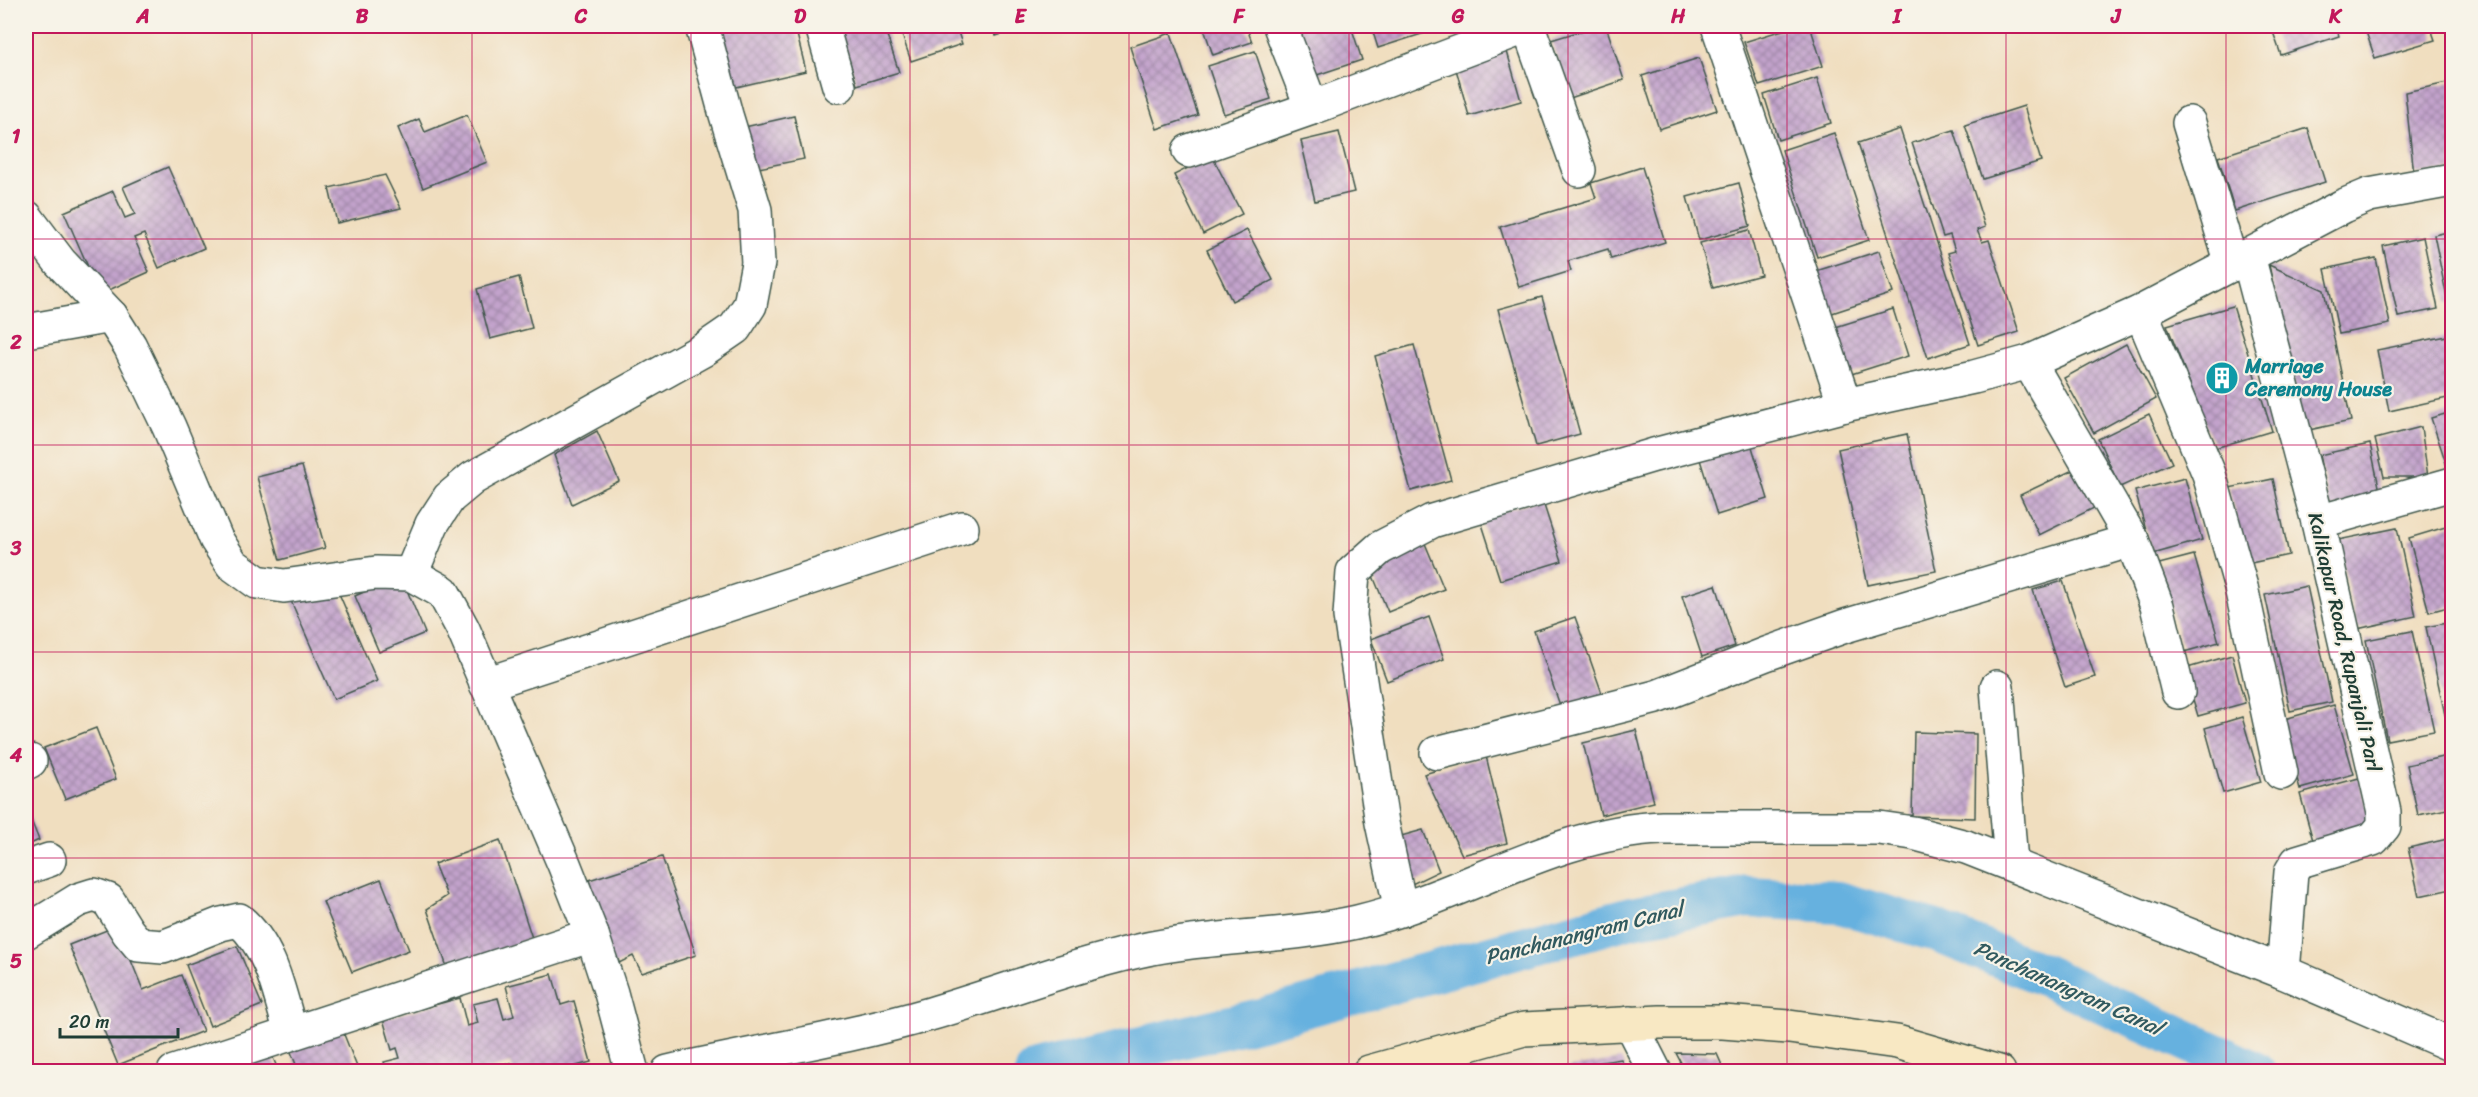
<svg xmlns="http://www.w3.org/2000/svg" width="2478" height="1097" viewBox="0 0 2478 1097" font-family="Sriracha,sans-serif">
<defs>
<pattern id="building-cross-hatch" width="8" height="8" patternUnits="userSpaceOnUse" patternTransform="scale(1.5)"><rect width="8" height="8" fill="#c3a3cc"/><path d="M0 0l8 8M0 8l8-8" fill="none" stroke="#9e86a6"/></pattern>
</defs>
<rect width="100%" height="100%" fill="#f7f3e8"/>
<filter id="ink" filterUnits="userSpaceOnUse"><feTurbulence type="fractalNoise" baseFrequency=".0167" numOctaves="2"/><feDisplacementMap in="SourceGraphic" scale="12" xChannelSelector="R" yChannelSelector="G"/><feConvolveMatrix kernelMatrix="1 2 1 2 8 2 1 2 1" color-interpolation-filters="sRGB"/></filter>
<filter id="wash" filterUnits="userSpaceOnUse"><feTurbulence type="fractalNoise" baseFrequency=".008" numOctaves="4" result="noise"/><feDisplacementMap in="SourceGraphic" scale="24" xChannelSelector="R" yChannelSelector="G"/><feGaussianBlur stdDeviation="1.35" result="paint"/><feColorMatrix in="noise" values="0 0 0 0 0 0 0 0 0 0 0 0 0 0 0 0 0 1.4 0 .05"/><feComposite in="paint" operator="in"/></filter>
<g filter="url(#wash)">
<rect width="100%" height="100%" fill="#f0debf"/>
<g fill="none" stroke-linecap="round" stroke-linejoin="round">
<path stroke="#66b1df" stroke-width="42" d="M 1036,1072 L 1261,1019 L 1632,917 L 1748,897 L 1837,902 L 1933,930 L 2039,973 L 2255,1072"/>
</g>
<g id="blocks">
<g fill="url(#building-cross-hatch)">
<path d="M 718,26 L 795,26 L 806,71 L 732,88 Z"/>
<path d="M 838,26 L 884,26 L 899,72 L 857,85 Z"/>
<path d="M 899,26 L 956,26 L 962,44 L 911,61 Z"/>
<path d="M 993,26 L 1027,26 L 996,36 Z"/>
<path d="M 1203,26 L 1246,26 L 1252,42 L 1213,55 Z"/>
<path d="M 1296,26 L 1351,26 L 1362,60 L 1308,78 Z"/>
<path d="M 1371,26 L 1429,26 L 1431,31 L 1378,48 Z"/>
<path d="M 1597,26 L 1606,26 L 1624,80 L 1570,98 L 1551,40 Z"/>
<path d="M 1740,26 L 1759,26 L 1742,31 Z"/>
<path d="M 1796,26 L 1810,26 L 1823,66 L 1759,86 L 1744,42 Z"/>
<path d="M 2271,26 L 2336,26 L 2339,36 L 2281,55 Z"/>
<path d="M 2364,26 L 2430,26 L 2435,40 L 2375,58 Z"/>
<path d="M 1171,33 L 1198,115 L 1157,129 L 1130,47 Z"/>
<path d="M 1506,48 L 1521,101 L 1469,116 L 1454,62 Z"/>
<path d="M 1255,51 L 1271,99 L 1224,114 L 1208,66 Z"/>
<path d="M 1699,58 L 1717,110 L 1659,129 L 1642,76 Z"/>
<path d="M 1817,78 L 1831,123 L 1778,140 L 1764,95 Z"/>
<path d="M 2452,82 L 2452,170 L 2414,174 L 2405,92 Z"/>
<path d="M 2024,106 L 2041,161 L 1983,179 L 1965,125 Z"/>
<path d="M 467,115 L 487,162 L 423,188 L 398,128 L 419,119 L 425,132 Z"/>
<path d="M 794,116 L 804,159 L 749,170 L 740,128 Z"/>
<path d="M 2308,128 L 2325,182 L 2235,211 L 2218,157 Z"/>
<path d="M 1900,129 L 1970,344 L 1928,358 L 1858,143 Z"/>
<path d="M 1954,130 L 1985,227 L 1977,230 L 1982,242 L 1989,240 L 2019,332 L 1978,345 L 1948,253 L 1955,251 L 1950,235 L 1943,237 L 1912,143 Z"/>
<path d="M 1339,132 L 1354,192 L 1315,201 L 1301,141 Z"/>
<path d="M 1834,133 L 1869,240 L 1817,257 L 1782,150 Z"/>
<path d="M 1212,156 L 1242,214 L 1203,234 L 1174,175 Z"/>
<path d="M 168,167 L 204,248 L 159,268 L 144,234 L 134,238 L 149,272 L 100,294 L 64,212 L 113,191 L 125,218 L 135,214 L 123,187 Z"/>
<path d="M 1642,167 L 1665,242 L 1611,259 L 1608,249 L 1568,261 L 1571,271 L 1519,287 L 1500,227 L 1596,198 L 1591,183 Z"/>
<path d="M 385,175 L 401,208 L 337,223 L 329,188 Z"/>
<path d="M 1739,183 L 1750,226 L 1699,240 L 1687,197 Z"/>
<path d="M 1247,230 L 1273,280 L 1232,301 L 1207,250 Z"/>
<path d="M 1749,230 L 1761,275 L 1713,288 L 1700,243 Z"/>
<path d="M 2452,231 L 2452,302 L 2448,303 L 2434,235 Z"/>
<path d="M 2423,237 L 2438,309 L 2398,317 L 2383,246 Z"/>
<path d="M 1879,251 L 1893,293 L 1826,315 L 1813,272 Z"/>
<path d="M 2376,258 L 2390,324 L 2339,334 L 2325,269 Z"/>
<path d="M 2269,265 L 2324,290 L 2351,421 L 2304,431 Z"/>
<path d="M 519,277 L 532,328 L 490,339 L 477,289 Z"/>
<path d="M 1542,297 L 1580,434 L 1536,446 L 1498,309 Z"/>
<path d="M 2233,306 L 2272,431 L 2215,448 L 2167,325 Z"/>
<path d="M 1893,309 L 1908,356 L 1842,377 L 1826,330 Z"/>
<path d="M 2452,335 L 2452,397 L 2389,411 L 2377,350 Z"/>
<path d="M 2126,344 L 2156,399 L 2094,433 L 2064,378 Z"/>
<path d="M 1414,345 L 1451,480 L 1411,491 L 1375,356 Z"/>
<path d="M 2452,412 L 2452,475 L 2450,475 L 2431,418 Z"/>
<path d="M 2149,414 L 2172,463 L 2120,487 L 2098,439 Z"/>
<path d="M 2421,427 L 2428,477 L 2384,477 L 2375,439 Z"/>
<path d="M 597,431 L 619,481 L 572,504 L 554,455 Z"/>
<path d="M 1907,434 L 1936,571 L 1868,585 L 1838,449 Z"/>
<path d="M 1749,437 L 1768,499 L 1717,515 L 1698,453 Z"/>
<path d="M 2370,444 L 2381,496 L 2330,508 L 2319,455 Z"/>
<path d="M 302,466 L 325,548 L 280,560 L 257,477 Z"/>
<path d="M 2077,468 L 2096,507 L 2039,535 L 2020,495 Z"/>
<path d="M 2185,478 L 2202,540 L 2153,554 L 2135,491 Z"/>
<path d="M 2273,479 L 2289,555 L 2246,564 L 2229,488 Z"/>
<path d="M 1542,499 L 1562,561 L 1500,580 L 1480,518 Z"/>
<path d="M 2452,525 L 2452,606 L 2429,612 L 2409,538 Z"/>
<path d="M 2397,528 L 2416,616 L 2357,629 L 2338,540 Z"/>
<path d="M 1424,541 L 1444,589 L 1388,612 L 1368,564 Z"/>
<path d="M 2194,555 L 2219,642 L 2184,652 L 2159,564 Z"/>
<path d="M 401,576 L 425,633 L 379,652 L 355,596 Z"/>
<path d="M 2063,581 L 2095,677 L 2065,687 L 2033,590 Z"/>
<path d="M 334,582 L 377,681 L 334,699 L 291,601 Z"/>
<path d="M 1716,585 L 1735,646 L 1702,657 L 1682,596 Z"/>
<path d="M 2307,586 L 2332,702 L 2290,711 L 2265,595 Z"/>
<path d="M 1429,617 L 1444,659 L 1387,681 L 1371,639 Z"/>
<path d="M 1575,617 L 1603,696 L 1562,711 L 1534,631 Z"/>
<path d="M 2452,622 L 2452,714 L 2445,715 L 2426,627 Z"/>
<path d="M 2412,631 L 2434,731 L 2387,740 L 2366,640 Z"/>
<path d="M 2232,655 L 2245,703 L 2198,716 L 2184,669 Z"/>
<path d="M 2334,705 L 2354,774 L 2300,789 L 2281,720 Z"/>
<path d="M 2242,717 L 2261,782 L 2223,793 L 2205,728 Z"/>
<path d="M 96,728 L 116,779 L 65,799 L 44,748 Z"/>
<path d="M 1636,730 L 1654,802 L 1601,815 L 1583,743 Z"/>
<path d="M 1914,732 L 1976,734 L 1975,818 L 1912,816 Z"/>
<path d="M 2451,755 L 2452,808 L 2418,815 L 2407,765 Z"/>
<path d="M 1486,756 L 1507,843 L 1462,855 L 1424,774 Z"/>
<path d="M 2359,778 L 2373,828 L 2314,844 L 2300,794 Z"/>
<path d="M 26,808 L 39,840 L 26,846 Z"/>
<path d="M 1423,830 L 1439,871 L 1412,884 L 1401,836 Z"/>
<path d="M 2452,838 L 2452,889 L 2419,896 L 2408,848 Z"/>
<path d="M 500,840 L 532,938 L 448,970 L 427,909 L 447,896 L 434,864 Z"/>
<path d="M 662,857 L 696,955 L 642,973 L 633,956 L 613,966 L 589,880 Z"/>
<path d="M 381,879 L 409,950 L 352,972 L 323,902 Z"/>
<path d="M 117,926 L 143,990 L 181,975 L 203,1031 L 118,1065 L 69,945 Z"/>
<path d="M 237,946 L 262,1005 L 210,1026 L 186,965 Z"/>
<path d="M 552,974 L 561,1005 L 574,1001 L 591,1062 L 555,1072 L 513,1072 L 511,1063 L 478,1072 L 387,1072 L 384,1062 L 400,1058 L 397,1048 L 392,1050 L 383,1019 L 460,998 L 467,1026 L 478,1023 L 473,1004 L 498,998 L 504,1019 L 514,1016 L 506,986 Z"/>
<path d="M 341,1027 L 359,1072 L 299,1072 L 289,1047 Z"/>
<path d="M 268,1046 L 279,1072 L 204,1072 Z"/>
<path d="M 1676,1053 L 1717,1054 L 1725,1072 L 1686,1072 Z"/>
<path d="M 1621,1059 L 1627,1072 L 1552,1072 L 1552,1070 Z"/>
</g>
</g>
</g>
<g filter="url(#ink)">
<use href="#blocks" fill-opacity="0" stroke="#3e5549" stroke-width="1.5"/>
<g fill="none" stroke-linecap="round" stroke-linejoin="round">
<g stroke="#3e5549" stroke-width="36">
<g id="street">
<path d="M 822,26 L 839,86"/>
<path d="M 1280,26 L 1312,108"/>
<path d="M 1528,26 L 1579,170"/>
<path d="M 1718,26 L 1845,405"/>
<path d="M 2189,123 L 2232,265"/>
<path d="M 1189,151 L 1312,108 L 1528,26"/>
<path d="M 26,217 L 60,262 L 111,316 L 130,346 L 169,427 L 216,539 L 232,564 L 257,582 L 284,586 L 376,573 L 411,574 L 443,592 L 463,629 L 564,864 L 592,935 L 611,993 L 632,1072"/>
<path d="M 2248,256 L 2318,522 L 2384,812 L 2384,826 L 2373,839 L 2297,862 L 2291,872 L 2283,972"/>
<path d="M 2141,312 L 2209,474 L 2241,587 L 2281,773"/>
<path d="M 26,331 L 111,316"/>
<path d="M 2029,362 L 2132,540 L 2157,606 L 2178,692"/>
<path d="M 2318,522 L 2452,484"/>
<path d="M 411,574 L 432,524 L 449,498 L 473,478 L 703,350 L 735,328 L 750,305 L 758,263 L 755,210 L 726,115 L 702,26"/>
<path d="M 486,684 L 962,528"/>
<path d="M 1997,687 L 2011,863"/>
<path d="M 1437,753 L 1656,697 L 1766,654 L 1845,626 L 2132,540"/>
<path d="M 26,763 L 30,761"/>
<path d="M 26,868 L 49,860"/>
<path d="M 1401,910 L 1382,823 L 1350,616 L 1353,572 L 1380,548 L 1432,521 L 1654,455 L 1845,405 L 1974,377 L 2029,362 L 2141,312 L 2343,206 L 2369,195 L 2452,180"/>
<path d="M 26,932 L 78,900 L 94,895 L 108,900 L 128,932 L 139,945 L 163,947 L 221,924 L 239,920 C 272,948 279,993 291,1033"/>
<path d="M 1630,1023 L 1655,1072"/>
<path d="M 174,1072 L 592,935"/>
<path d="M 668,1072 C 755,1052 844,1039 930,1014 C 999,994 1067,967 1138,951 C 1210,935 1285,938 1357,922 C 1461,898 1554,832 1662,828 L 1879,828 L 1913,833 L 1966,847 L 2283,972 L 2452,1045"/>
</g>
</g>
<g stroke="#3e5549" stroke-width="36">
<path id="secondary" d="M 1369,1072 L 1524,1029 L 1660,1022 L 1723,1022 L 1789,1027 L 1897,1042 L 1999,1072"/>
</g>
<use href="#street" stroke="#fff" stroke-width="33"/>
<use href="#secondary" stroke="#f8e8c3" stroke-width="33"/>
</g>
</g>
<path fill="none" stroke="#c2185b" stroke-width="1.5" stroke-opacity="0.55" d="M 252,26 L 252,1072M 472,26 L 472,1072M 691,26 L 691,1072M 910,26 L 910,1072M 1129,26 L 1129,1072M 1349,26 L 1349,1072M 1568,26 L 1568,1072M 1787,26 L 1787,1072M 2006,26 L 2006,1072M 2226,26 L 2226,1072M 26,239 L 2452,239M 26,445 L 2452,445M 26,652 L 2452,652M 26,858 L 2452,858"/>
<defs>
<g id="building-disc" transform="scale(1.725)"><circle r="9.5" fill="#0f9aa8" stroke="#f7f3e8"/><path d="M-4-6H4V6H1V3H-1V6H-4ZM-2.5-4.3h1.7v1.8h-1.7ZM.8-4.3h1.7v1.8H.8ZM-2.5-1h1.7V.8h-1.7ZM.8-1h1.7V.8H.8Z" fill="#fff"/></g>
</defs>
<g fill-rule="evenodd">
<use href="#building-disc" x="2222" y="378"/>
</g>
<g text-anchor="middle" stroke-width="4.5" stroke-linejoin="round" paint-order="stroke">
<g font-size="20" font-weight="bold" fill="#0d838f" stroke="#f7f3e8" text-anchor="start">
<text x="2245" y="373">Marriage<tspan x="2245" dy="23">Ceremony House</tspan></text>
</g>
<g font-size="20" fill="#1f3d34" stroke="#f7f3e8">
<text transform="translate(2345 642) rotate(77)" y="7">Kalikapur Road, Rupanjali Parl</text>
</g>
<g font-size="21" font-style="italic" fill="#315a5f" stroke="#f7f3e8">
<text transform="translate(1584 933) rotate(-14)" y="7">Panchanangram Canal</text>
<text transform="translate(2068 988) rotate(24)" y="7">Panchanangram Canal</text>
</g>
</g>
<rect width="2478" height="1097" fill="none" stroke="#f7f3e8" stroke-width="66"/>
<path d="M60 1028v9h118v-9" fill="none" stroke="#1f3d34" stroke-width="3"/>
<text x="69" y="1028" font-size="18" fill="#1f3d34" stroke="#f7f3e8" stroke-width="4.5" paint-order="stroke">20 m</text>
<rect x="33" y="33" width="2412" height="1031" fill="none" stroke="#c2185b" stroke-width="2"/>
<g font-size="20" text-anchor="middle" font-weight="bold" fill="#c2185b">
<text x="143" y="23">A</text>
<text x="362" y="23">B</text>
<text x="581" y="23">C</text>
<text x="800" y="23">D</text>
<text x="1020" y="23">E</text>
<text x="1239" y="23">F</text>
<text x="1458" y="23">G</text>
<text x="1678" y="23">H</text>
<text x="1897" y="23">I</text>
<text x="2116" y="23">J</text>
<text x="2335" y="23">K</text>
<text x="16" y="143">1</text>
<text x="16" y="349">2</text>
<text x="16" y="555">3</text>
<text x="16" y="762">4</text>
<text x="16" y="968">5</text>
</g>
</svg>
